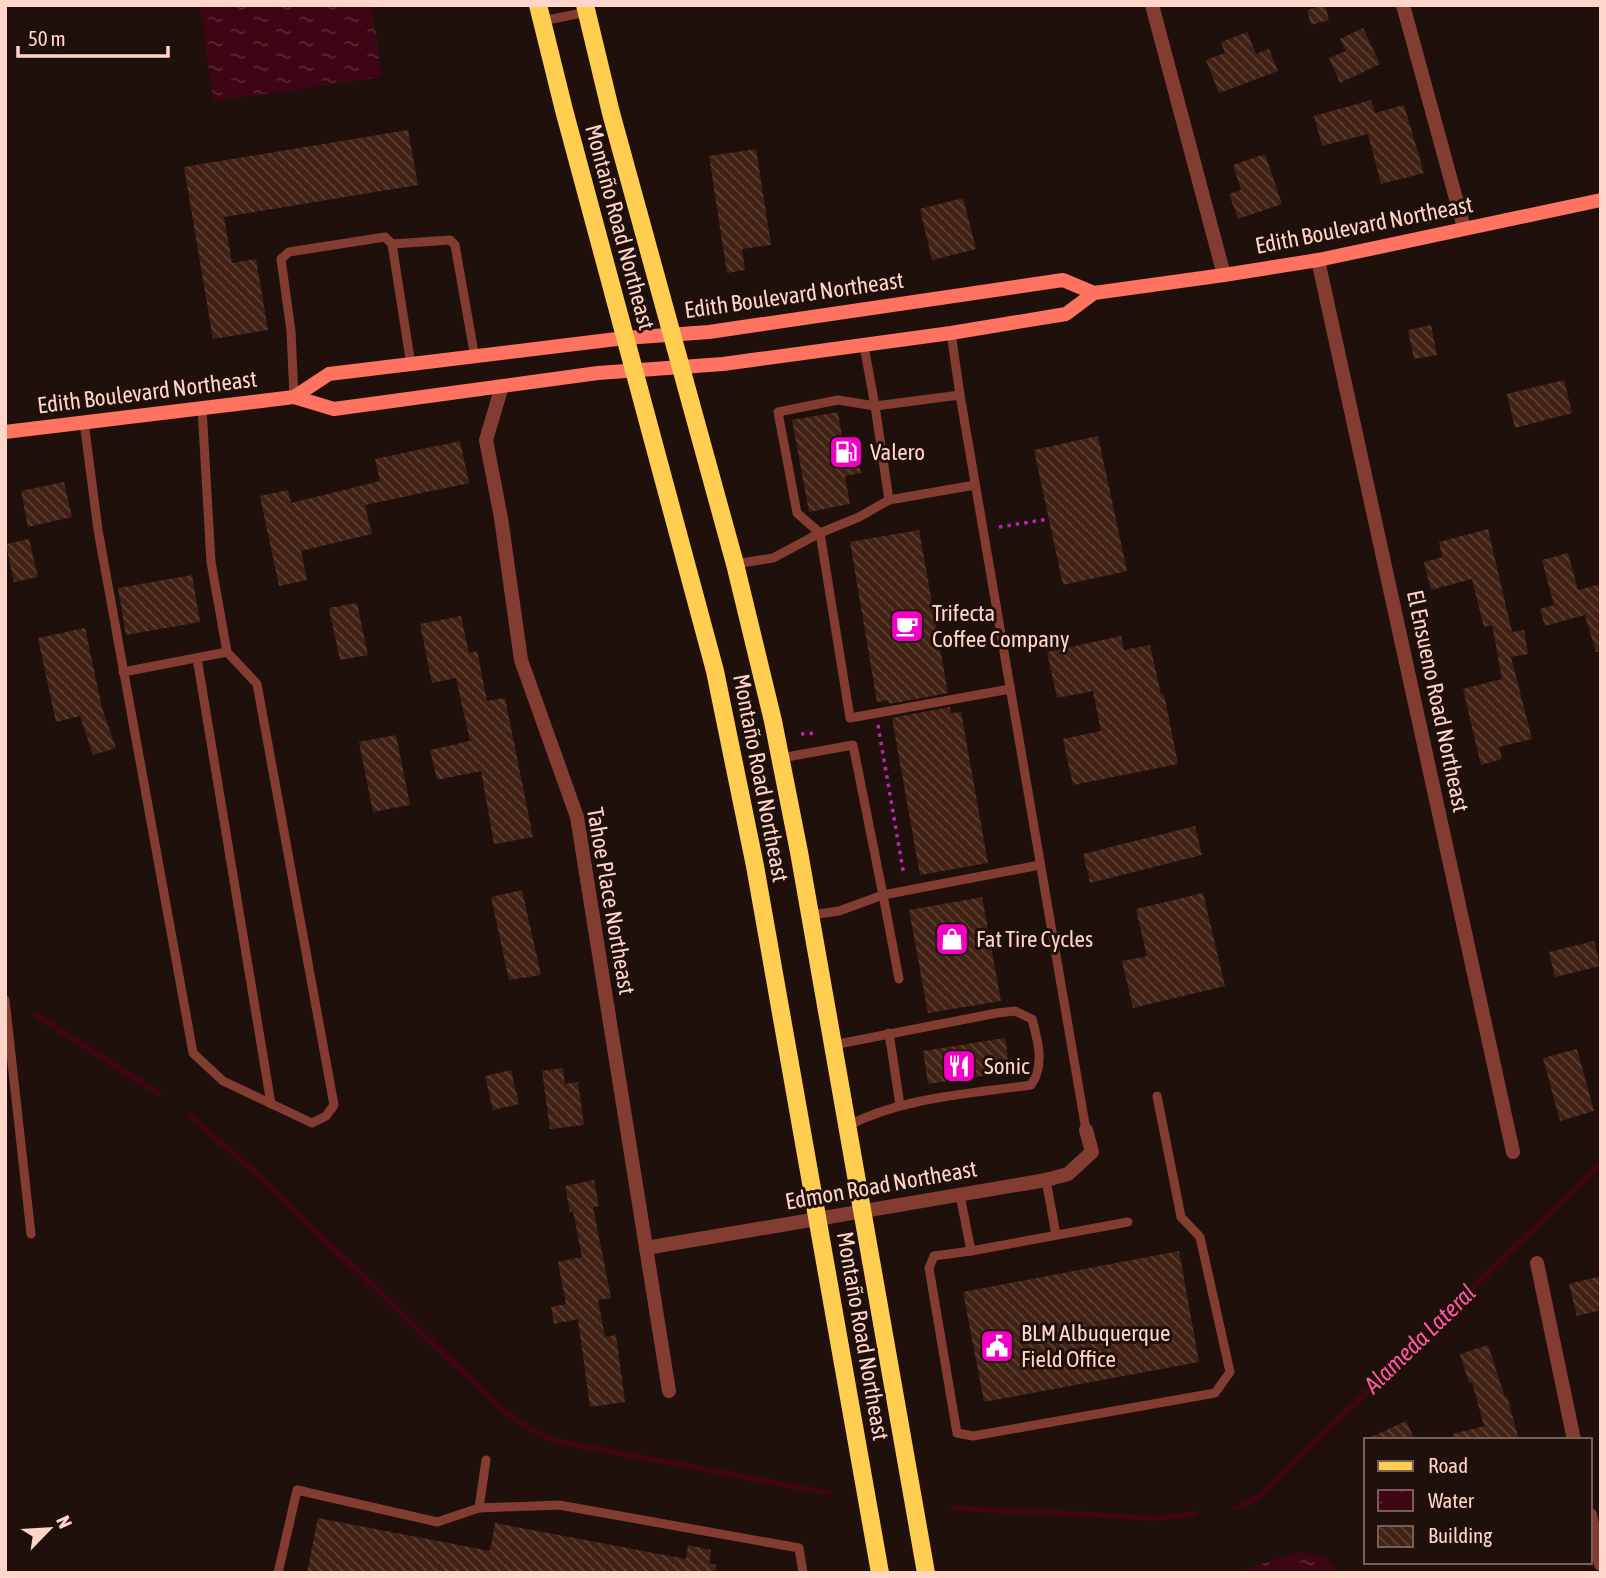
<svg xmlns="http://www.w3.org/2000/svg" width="1606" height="1578" viewBox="0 0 1606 1578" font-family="'Asap Condensed',sans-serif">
<defs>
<pattern id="water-ripples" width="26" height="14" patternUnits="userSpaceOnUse" patternTransform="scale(1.75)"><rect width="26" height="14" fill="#3e0514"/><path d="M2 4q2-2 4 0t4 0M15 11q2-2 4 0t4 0" fill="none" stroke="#5b2935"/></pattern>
<pattern id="building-back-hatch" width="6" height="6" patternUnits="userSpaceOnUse" patternTransform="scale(1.75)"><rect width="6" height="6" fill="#422215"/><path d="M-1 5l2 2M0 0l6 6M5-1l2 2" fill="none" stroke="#5e4136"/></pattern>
</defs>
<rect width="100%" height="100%" fill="#20100b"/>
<g fill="url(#water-ripples)">
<path d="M 200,5 L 372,5 L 382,77 L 213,101 Z"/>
<path d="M 1298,1552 L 1325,1557 L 1338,1573 L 1234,1573 Z"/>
</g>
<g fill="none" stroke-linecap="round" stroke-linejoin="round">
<g stroke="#3e0514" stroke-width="6">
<path d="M 37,1016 L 158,1093"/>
<path d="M 188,1115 L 247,1165 L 496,1404 C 515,1421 533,1432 556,1441 L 829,1493"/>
<path d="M 953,1508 L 1155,1518 L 1195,1514"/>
<path d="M 1235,1508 L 1250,1503 L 1272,1484 L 1601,1163"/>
</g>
</g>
<g fill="url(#building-back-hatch)">
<path d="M 1325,5 L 1329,20 L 1311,25 L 1307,10 Z"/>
<path d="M 1363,28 L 1380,64 L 1340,83 L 1329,58 L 1346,51 L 1340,39 Z"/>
<path d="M 1247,32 L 1256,54 L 1269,49 L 1278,71 L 1219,93 L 1206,60 L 1225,53 L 1221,42 Z"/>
<path d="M 1371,100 L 1375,113 L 1404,105 L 1424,173 L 1381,184 L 1368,134 L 1322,146 L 1314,116 Z"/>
<path d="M 408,130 L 418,185 L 224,217 L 232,263 L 256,259 L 268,330 L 213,339 L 184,167 Z"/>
<path d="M 756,149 L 771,245 L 742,249 L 745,270 L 727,273 L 709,156 Z"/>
<path d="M 1265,154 L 1282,204 L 1238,219 L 1229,194 L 1241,190 L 1233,165 Z"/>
<path d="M 963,198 L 976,249 L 932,260 L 920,209 Z"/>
<path d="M 1431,325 L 1437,355 L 1414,359 L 1408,330 Z"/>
<path d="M 1564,380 L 1572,413 L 1515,428 L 1507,394 Z"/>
<path d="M 838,412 L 843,443 L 854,440 L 861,473 L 845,476 L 850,504 L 809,512 L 792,420 Z"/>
<path d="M 1098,436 L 1127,571 L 1063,585 L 1034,450 Z"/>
<path d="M 460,441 L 469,483 L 365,505 L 372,534 L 301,551 L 307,580 L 279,586 L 260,496 L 288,490 L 291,503 L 380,481 L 375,459 Z"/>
<path d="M 64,482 L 72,517 L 28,527 L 21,491 Z"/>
<path d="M 1488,529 L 1512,632 L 1524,630 L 1528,654 L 1511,657 L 1532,739 L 1499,747 L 1502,759 L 1481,765 L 1463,689 L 1502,679 L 1492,625 L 1484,627 L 1472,579 L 1431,590 L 1424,562 L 1442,557 L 1439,542 Z"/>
<path d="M 919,530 L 948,693 L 889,704 L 888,700 L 877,702 L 850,542 Z"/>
<path d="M 29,539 L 38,577 L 14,582 L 6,544 Z"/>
<path d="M 1568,553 L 1578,590 L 1601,584 L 1601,652 L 1596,652 L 1585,615 L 1545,626 L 1540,609 L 1554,605 L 1542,560 Z"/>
<path d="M 192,575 L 200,622 L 126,635 L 118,588 Z"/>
<path d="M 357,603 L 368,655 L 340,660 L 329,608 Z"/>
<path d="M 461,616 L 469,653 L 477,651 L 487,701 L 505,698 L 533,837 L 494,844 L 481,771 L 437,780 L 430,750 L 470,741 L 456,678 L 432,683 L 420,624 Z"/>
<path d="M 85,628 L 102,708 L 116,748 L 93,755 L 80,716 L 56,722 L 38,638 Z"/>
<path d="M 1121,636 L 1124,650 L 1150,645 L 1161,694 L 1164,694 L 1178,764 L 1073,785 L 1063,739 L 1101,731 L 1093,691 L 1057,698 L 1047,652 Z"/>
<path d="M 950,707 L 951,713 L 961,712 L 988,863 L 920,875 L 892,718 Z"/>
<path d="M 396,735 L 410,805 L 373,812 L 359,742 Z"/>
<path d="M 1195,826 L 1202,855 L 1090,883 L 1083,854 Z"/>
<path d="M 522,890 L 541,975 L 509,980 L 491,897 Z"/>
<path d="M 1203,893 L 1225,986 L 1133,1008 L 1122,961 L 1147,956 L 1136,909 Z"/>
<path d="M 982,897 L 1001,1001 L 928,1013 L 909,910 Z"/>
<path d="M 1594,941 L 1600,966 L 1555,977 L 1549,952 Z"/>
<path d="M 1005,1038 L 1010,1072 L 928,1084 L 923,1051 Z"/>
<path d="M 1577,1049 L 1594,1111 L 1560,1121 L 1543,1058 Z"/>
<path d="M 563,1068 L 565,1084 L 578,1082 L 584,1125 L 550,1129 L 542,1071 Z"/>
<path d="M 511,1070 L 519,1104 L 493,1110 L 485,1076 Z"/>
<path d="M 594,1180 L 599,1206 L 593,1207 L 611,1298 L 598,1300 L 605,1337 L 616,1335 L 625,1402 L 590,1407 L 578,1319 L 554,1324 L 551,1307 L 566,1304 L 558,1262 L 582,1257 L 573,1211 L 570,1212 L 565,1186 Z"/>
<path d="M 1179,1251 L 1199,1362 L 984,1402 L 963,1292 Z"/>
<path d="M 1601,1276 L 1601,1310 L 1577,1316 L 1569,1284 Z"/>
<path d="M 1488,1345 L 1505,1397 L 1507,1396 L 1519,1440 L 1454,1440 L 1453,1434 L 1484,1426 L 1472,1382 L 1469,1383 L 1460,1354 Z"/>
<path d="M 1406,1421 L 1415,1440 L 1365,1440 Z"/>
<path d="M 318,1518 L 490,1551 L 495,1523 L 686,1559 L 688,1545 L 711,1550 L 709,1563 L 716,1565 L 715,1573 L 307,1573 Z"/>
</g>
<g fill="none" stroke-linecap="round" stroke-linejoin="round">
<g stroke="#b923b4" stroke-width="3.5" stroke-dasharray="3.5 5" stroke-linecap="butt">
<path d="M 999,527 L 1049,519"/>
<path d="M 878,725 L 904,876"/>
<path d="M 801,734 L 817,733"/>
</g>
<g stroke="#833c31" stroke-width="9">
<path d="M 542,21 L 587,12"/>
<path d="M 392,244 L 450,240 L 455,245 L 475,358"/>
<path d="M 864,346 L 875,406 L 960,395 L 951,333"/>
<path d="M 960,395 L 1086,1130"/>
<path d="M 294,397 L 291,331 L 281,259 L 289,252 L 385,237 L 392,244 L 411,365"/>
<path d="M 84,422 L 98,530 L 193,1053 L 223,1081 L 312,1123 L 326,1116 L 334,1105 L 257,684 L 227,652 L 211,562 L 202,408"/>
<path d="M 889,500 L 975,485"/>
<path d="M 735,564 L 773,558 L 820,533 L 859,517 L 889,500 L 875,406 L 838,400 L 778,412 L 797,513 L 820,533 L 850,718 L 1010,689"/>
<path d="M 197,658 L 271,1104"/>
<path d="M 123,672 L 227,652"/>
<path d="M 781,758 L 853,745 L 883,895 L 839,911 L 810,915"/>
<path d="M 899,979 L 883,895 L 1040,865"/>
<path d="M 5,1000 L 31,1234"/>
<path d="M 889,1033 L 900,1105"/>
<path d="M 833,1045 L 997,1013 L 1015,1011 L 1032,1019 C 1038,1041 1045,1065 1031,1085 C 969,1094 903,1097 847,1126"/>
<path d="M 1046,1180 L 1056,1235"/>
<path d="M 960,1195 L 971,1251 L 1128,1222"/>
<path d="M 971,1251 L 934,1256 L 929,1268 L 957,1433 L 973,1436 L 1215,1393 L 1230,1372 L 1200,1237 L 1181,1217 L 1157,1096"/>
<path d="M 479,1508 L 486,1460"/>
<path d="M 278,1573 L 297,1490 L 437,1522 L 479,1508 L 559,1505 L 799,1548 L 803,1573"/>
</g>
<g stroke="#833c31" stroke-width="14">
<path d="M 1152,5 L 1224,275"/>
<path d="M 1403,5 L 1464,228"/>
<path d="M 1318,260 L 1513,1152"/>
<path d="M 502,386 L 486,440 L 501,518 L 521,660 L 577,817 L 669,1391"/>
<path d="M 646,1248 L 1046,1180 L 1068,1174 L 1092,1152 L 1086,1130"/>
<path d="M 1537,1263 L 1574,1440"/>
<path d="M 1590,1515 L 1601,1564"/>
</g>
<g stroke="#ff7360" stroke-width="14">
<path d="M 294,397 L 329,374 L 625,338 L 709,332 L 1063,280 L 1094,293 L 1224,275 L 1318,260 L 1601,200"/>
<path d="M 5,432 L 294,397 L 334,409 L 598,373 L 723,364 L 951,333 L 1066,314 L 1094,293"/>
</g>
<g stroke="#ffce50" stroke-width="18">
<path d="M 538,5 L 564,110 L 715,671 L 755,866 L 880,1573"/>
<path d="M 585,5 L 611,113 L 735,564 L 773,721 L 799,852 L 926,1573"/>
</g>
</g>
<defs>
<g id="fuel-square" transform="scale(1.75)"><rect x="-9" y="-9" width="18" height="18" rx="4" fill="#f400c4" stroke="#20100b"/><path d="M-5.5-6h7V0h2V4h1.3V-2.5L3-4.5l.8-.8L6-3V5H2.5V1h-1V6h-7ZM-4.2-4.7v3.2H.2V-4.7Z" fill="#fff"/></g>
<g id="cafe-square" transform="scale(1.75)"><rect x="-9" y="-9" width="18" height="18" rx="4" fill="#f400c4" stroke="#20100b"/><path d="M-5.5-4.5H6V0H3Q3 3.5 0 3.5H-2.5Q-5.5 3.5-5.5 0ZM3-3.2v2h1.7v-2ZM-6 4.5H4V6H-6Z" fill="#fff"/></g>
<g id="shop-square" transform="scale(1.75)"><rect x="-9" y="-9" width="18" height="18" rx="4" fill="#f400c4" stroke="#20100b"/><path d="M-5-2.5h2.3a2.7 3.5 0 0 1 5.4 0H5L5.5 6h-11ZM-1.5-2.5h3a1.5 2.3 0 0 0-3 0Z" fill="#fff"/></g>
<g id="restaurant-square" transform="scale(1.75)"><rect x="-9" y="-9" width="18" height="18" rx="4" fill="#f400c4" stroke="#20100b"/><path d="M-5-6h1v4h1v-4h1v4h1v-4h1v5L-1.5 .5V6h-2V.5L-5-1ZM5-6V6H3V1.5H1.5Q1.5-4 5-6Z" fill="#fff"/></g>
<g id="civic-square" transform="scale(1.75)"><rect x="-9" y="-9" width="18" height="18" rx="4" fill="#f400c4" stroke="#20100b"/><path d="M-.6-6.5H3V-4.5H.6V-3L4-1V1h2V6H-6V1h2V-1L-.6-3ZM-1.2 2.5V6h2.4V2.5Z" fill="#fff"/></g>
</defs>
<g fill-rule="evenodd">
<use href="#fuel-square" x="846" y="452"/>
<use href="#cafe-square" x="907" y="626"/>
<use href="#shop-square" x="952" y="939"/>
<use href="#restaurant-square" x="959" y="1066"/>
<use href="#civic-square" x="997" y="1346"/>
</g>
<g text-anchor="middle" stroke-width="6" stroke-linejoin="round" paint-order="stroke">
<g font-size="23" fill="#ffd4c9" stroke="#20100b">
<text transform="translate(1364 225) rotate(-11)" y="8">Edith Boulevard Northeast</text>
<text transform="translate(620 227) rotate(75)" y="8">Montaño Road Northeast</text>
<text transform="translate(794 295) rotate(-8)" y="8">Edith Boulevard Northeast</text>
<text transform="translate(147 392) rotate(-7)" y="8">Edith Boulevard Northeast</text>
<text transform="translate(1438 701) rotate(78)" y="8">El Ensueno Road Northeast</text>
<text transform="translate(761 778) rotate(79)" y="8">Montaño Road Northeast</text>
<text transform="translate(611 901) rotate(80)" y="8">Tahoe Place Northeast</text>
<text transform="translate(881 1185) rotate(-10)" y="8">Edmon Road Northeast</text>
<text transform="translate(863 1336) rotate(80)" y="8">Montaño Road Northeast</text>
</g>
<g font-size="23" fill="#ffd4c9" stroke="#20100b" text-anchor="start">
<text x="870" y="460">Valero</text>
<text x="932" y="621">Trifecta<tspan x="932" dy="26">Coffee Company</tspan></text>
<text x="976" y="947">Fat Tire Cycles</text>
<text x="984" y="1074">Sonic</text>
<text x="1021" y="1341">BLM Albuquerque<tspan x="1021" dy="26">Field Office</tspan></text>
</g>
<g font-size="24" font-style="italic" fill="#ff57a1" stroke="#20100b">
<text transform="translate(1420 1339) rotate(-44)" y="8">Alameda Lateral</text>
</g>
</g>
<rect width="1606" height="1578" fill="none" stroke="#ffd4c9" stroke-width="14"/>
<rect x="1364" y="1438" width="228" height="126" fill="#20100b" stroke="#795e57" stroke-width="2"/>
<rect x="1378" y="1461" width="35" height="10" fill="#ffce50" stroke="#795e57" stroke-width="2"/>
<text x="1428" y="1473" font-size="21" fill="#ffd4c9">Road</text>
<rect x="1378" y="1490" width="35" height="21" fill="url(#water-ripples)" stroke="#795e57" stroke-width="2"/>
<text x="1428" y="1508" font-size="21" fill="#ffd4c9">Water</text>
<rect x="1378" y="1526" width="35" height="21" fill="url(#building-back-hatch)" stroke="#795e57" stroke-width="2"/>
<text x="1428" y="1543" font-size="21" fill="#ffd4c9">Building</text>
<g transform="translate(49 1529) rotate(65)" stroke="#20100b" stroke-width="5" paint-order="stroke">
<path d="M0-5L12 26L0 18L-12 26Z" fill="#ffd4c9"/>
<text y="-10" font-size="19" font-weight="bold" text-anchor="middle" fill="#ffd4c9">N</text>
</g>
<path d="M18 46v10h150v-10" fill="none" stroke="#ffd4c9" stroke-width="3.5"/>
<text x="28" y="46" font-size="21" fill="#ffd4c9" stroke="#20100b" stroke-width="5" paint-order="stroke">50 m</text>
</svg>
